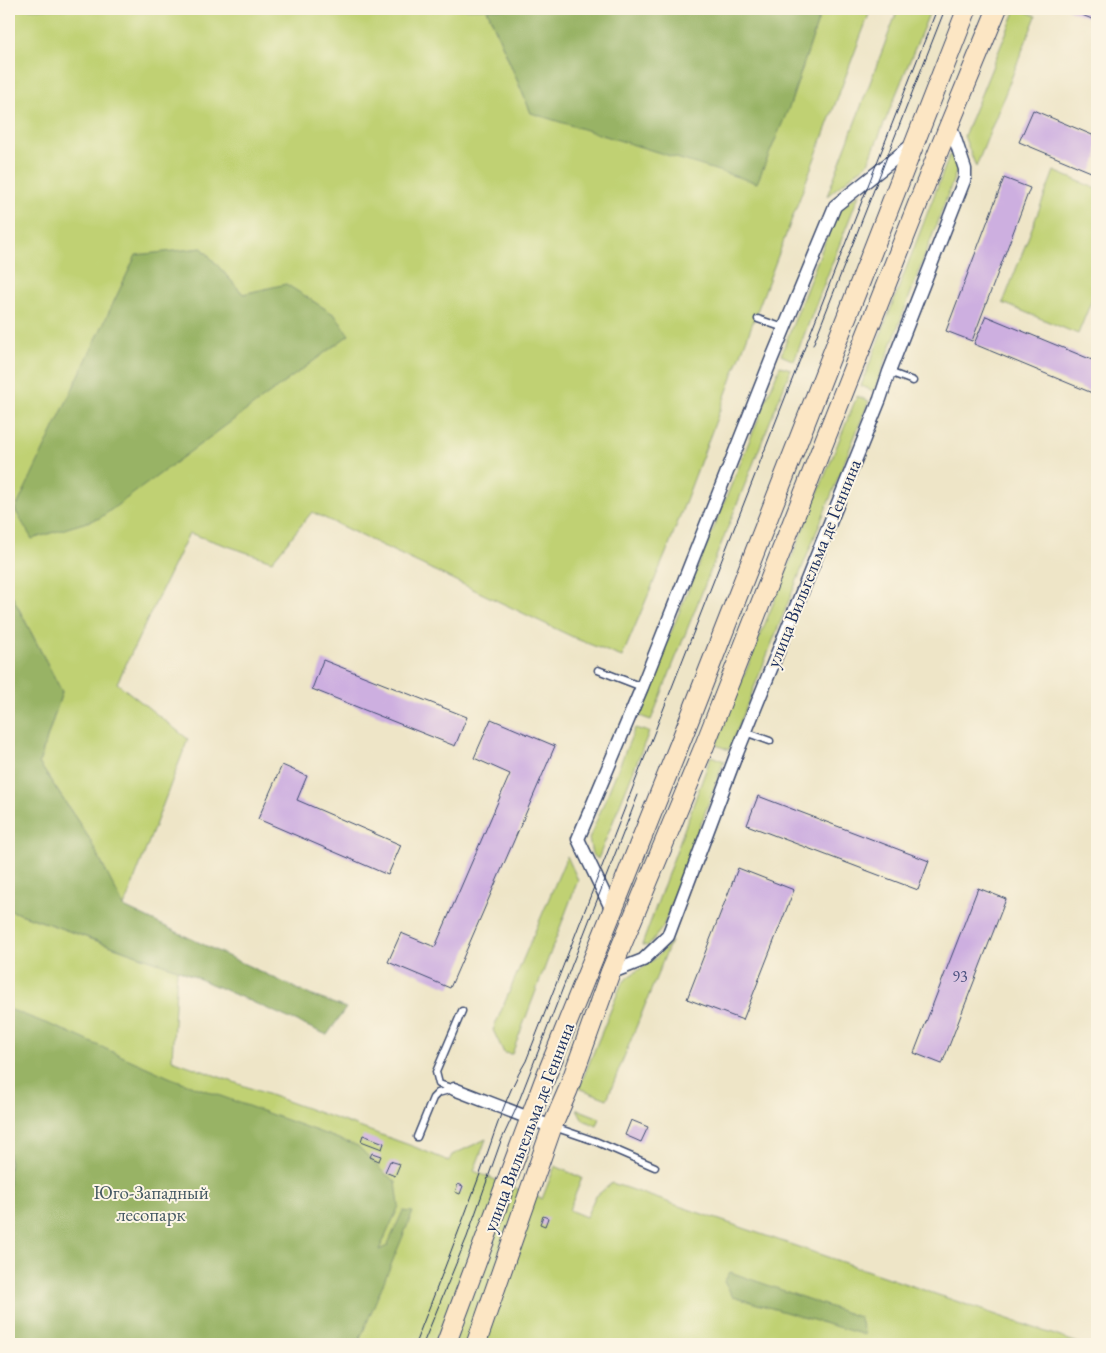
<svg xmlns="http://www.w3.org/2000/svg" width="1106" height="1353" viewBox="0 0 1106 1353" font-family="'EB Garamond',serif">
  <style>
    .green { fill: #c0d173; stroke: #6e8068; fill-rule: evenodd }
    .forest { fill: #98b365; stroke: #5a7162 }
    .building { fill: #cdafe0 }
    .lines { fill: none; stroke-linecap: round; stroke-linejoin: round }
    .lane-casing { stroke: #3b4a6e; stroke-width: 9 }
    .street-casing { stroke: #3b4a6e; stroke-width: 15 }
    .secondary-casing { stroke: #3b4a6e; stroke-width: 21 }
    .lane { stroke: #fff; stroke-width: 6 }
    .street { stroke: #fff; stroke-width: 12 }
    .secondary { stroke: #fce6c4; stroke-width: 19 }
    .tram { stroke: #1b2f5e; stroke-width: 1 }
    .labels { text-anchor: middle; stroke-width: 4; stroke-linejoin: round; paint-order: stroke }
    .number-label { font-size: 16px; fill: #484f7e }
    .street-label { font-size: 19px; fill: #1b2f5e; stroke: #fcf5e5 }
    .park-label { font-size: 19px; fill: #445863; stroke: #fcf5e5 }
  </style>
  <rect width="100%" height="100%" fill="#fcf5e5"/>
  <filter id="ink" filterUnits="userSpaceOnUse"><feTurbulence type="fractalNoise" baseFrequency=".02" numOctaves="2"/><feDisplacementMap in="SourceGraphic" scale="10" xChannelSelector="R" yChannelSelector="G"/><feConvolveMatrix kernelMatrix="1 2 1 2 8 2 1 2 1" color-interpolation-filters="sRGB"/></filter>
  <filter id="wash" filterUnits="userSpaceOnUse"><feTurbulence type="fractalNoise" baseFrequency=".0096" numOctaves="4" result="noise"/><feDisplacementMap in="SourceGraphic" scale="20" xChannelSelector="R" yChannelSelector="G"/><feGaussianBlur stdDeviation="1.12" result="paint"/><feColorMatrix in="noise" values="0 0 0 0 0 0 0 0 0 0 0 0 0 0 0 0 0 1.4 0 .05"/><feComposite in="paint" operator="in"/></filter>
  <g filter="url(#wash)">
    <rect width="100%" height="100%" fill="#eee5c7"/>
    <g class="green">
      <path d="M9 9H487L531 113 790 105 822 9H871L666 553 622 657 579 640 312 512 272 561 189 533 117 683 188 739 124 907 9 867 100 861 89 838 39 763 62 692 9 590V239L10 238 9 237ZM202 248 243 294 286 285 32 538Z"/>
      <path d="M898 9H931L868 163 827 196Z"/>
      <path d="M1016 9H1020L1036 16 976 167 964 136Z"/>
      <path d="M950 154 954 156 957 170 874 391 861 386Z"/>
      <path d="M1054 171 1097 189V287L1078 334 1003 303Z"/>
      <path d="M860 192 794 361 781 355 836 213Z"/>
      <path d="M780 366 791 369 651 720 637 715Z"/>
      <path d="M857 396 869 401 729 750 716 745Z"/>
      <path d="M635 728 649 732 598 859 592 854 589 839Z"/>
      <path d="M711 756 724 761 663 927 648 946 642 945Z"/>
      <path d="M567 856 578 880 512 1054 504 1053 493 1030Z"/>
      <path d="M9 910 177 969 172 1060 412 1146 449 1161 452 1155 486 1139 474 1171 542 1199 555 1166 582 1178 569 1210 586 1217 595 1197 612 1183 1081 1344H9Z"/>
      <path d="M671 941 607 1099 579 1088 621 985 628 977 656 958Z"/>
      <path d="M577 1109 600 1118 597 1126 583 1120Z"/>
    </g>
    <g class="forest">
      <path d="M487 9H822L790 105 757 183 531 113Z"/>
      <path d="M202 248 243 294 286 284 335 315 349 335 100 518 32 539 15 510 136 255Z"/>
      <path d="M9 590 62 692 39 763 89 838 124 907 310 995 346 1008 327 1035 177 969 9 910Z"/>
      <path d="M9 1009 66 1031 171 1078 358 1146 383 1172 396 1182 399 1206 379 1250 387 1246 403 1211 413 1212 358 1344H9Z"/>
      <path d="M730 1272 859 1317 865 1335 733 1297 724 1282Z"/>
    </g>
    <g id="blocks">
      <g class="building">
        <path d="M1067 9H1089L1097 12V21Z"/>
        <path d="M1033 110 1097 137V157L1091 172 1019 142Z"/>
        <path d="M1004 178 1030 188 972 341 946 331Z"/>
        <path d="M986 316 1097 362V395L974 344Z"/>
        <path d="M323 660 467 717 455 746 312 689Z"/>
        <path d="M491 719 555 746 450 988 388 962 401 933 435 947 510 774 474 758Z"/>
        <path d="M282 765 307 776 297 800 401 845 388 875 258 819Z"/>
        <path d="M758 796 929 861 918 890 747 825Z"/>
        <path d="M738 868 794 890 743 1020 687 999Z"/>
        <path d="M978 888 1006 899 942 1064 914 1053Z"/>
        <path d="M631 1120 648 1127 641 1142 625 1135Z"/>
        <path d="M363 1135 384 1143 382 1149 361 1141Z"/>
        <path d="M372 1153 381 1156 379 1161 370 1157Z"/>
        <path d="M390 1161 400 1164 395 1176 385 1172Z"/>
        <path d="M458 1184 463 1186 460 1194 455 1192Z"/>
        <path d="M543 1216 548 1218 545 1226 540 1224Z"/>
      </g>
    </g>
  </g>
  <g filter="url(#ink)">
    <use href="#blocks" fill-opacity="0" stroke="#3b4a6e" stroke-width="1"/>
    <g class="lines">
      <defs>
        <g id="lane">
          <path d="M758 319 784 328"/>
          <path d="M889 372 913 381"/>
          <path d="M598 670 642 687"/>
          <path d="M745 732 770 741"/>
          <path d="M454 1089 439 1084 436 1072 462 1011"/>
          <path d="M554 1127 595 1141 655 1167"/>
          <path d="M417 1137 433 1098 438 1093 453 1089"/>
        </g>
        <g id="street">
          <path d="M612 910 578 839 642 687 772 358 835 206 913 144"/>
          <path d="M610 973 643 960 668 936 735 758 880 399 889 372 965 178V169L950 124"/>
          <path d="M454 1089 552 1127"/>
        </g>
        <g id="secondary">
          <path d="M446 1344 544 1081 682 738 967 9"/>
          <path d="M476 1344 552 1127 568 1090 610 973 704 747 939 150 997 9"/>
        </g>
      </defs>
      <use href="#lane" class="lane-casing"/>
      <use href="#street" class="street-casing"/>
      <use href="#secondary" class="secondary-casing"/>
      <use href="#lane" class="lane"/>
      <use href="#street" class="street"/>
      <use href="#secondary" class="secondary"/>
      <g class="tram">
        <path d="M813 345 945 9"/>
        <path d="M415 1344C437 1288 459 1231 480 1174 494 1136 505 1095 526 1061L937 9"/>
        <path d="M423 1344 467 1237 501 1141 515 1111 638 795"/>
      </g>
    </g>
  </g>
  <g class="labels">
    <g class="number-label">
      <text x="960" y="982">93</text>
    </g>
    <g class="street-label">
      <text transform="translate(813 563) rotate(-68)" y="7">улица Вильгельма де Геннина</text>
      <text transform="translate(528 1127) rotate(-69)" y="7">улица Вильгельма де Геннина</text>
    </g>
    <g class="park-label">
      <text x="151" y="1199">Юго-Западный<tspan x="151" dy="22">лесопарк</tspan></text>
    </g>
  </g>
  <rect width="1106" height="1353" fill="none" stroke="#fcf5e5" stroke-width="30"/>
</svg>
